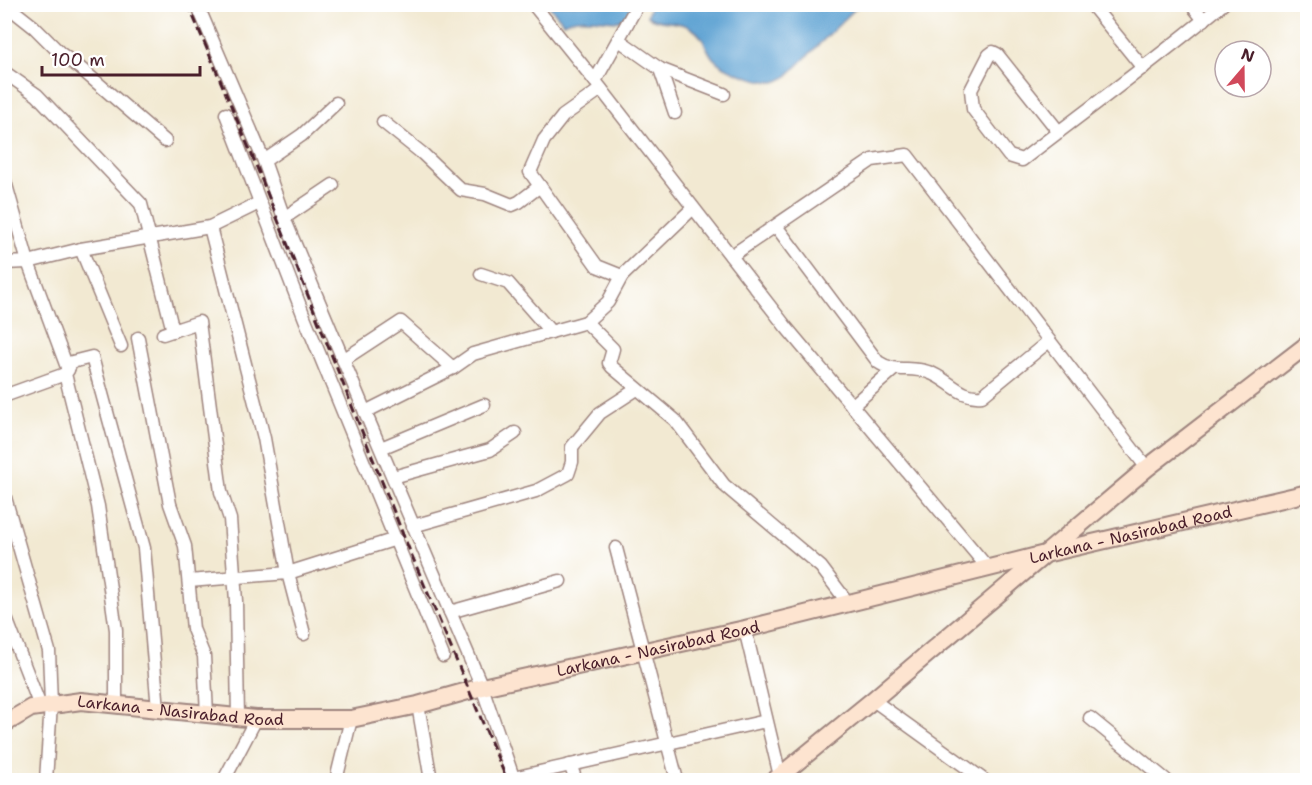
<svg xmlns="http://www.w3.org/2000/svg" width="1312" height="785" viewBox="0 0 1312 785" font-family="'Shantell Sans',sans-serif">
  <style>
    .water { fill: #5ea3d3; stroke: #54617f; stroke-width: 1.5 }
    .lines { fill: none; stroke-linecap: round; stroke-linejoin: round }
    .street-casing { stroke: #9e847e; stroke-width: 15 }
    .secondary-casing { stroke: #9e847e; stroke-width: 20 }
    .street { stroke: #fff; stroke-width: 12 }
    .secondary { stroke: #fde4d0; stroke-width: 16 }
    .rail { stroke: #4a1f2b; stroke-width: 3; stroke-dasharray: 9 4.5; stroke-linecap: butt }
    .labels { text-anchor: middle; stroke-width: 4.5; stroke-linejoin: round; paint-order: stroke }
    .street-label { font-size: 16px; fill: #4a1f2b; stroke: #fff }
  </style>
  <rect width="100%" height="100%" fill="#fff"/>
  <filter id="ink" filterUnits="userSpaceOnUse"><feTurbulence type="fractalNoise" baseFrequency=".0167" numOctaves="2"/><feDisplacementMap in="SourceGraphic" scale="12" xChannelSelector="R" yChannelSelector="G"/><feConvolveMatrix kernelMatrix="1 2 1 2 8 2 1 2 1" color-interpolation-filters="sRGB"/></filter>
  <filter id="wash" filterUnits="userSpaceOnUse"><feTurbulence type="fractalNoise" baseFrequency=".008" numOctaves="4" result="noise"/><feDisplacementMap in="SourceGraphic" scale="24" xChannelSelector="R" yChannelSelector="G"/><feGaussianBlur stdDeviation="1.35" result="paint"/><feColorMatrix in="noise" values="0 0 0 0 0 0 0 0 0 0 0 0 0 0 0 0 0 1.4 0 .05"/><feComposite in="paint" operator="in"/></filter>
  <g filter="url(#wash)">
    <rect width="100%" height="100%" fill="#f2e9d2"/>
    <g class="water">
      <path d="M548 5H634L630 13 619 21C604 21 576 15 564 23Z"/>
      <path d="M651 5V4L859 5 786 77C782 79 778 82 773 82 757 81 723 70 713 58 705 48 704 35 691 28 677 19 661 25 647 16Z"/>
    </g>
  </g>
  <g filter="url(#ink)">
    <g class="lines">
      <defs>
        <g id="street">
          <path d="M5 4 34 27 60 53 80 68 165 141"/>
          <path d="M197 4 264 161 284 218 365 412 482 687 514 780"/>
          <path d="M533 4 595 81 786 327 988 568"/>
          <path d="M1091 4 1143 68"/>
          <path d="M1191 4 1204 20"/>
          <path d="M619 40 660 69 724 94"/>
          <path d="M660 69 675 113"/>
          <path d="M4 72 37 95 141 204 173 331"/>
          <path d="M595 81 638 4"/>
          <path d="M601 89 563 116 544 140 530 172 597 266 622 276"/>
          <path d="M226 114 305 319 443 656"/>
          <path d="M383 122 423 154 461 190 485 194 512 205 519 202 540 186"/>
          <path d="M1059 132 997 54 993 52 989 55 971 90 973 109 1009 156 1022 160C1089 108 1158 58 1223 4"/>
          <path d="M264 161 302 135 336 103"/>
          <path d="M4 178 28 262 4 263"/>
          <path d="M284 218 333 185"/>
          <path d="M776 226 878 362C894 373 910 366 928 372 948 378 960 399 982 396L1049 341"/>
          <path d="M210 227 264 438 288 573 304 634"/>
          <path d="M81 249 121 346"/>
          <path d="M731 256 872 160 907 155 1147 468"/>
          <path d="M481 274 508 283 551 332"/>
          <path d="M586 322 613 349 609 363 612 367 675 420 724 485 821 567 848 603"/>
          <path d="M163 334 199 322 221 492 230 519 236 601 238 718"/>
          <path d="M138 338 170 504 185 546 193 629 204 656 207 714"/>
          <path d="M343 360 401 322 453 368"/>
          <path d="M68 370 28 262 81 249 210 227 259 203"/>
          <path d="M65 374 72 362 92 357 144 548 158 709"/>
          <path d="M4 396 65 374 98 506 116 630V705"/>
          <path d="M852 406 893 370"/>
          <path d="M365 412 453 368 473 354 586 322 608 302 622 276 693 208"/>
          <path d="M381 448 484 405"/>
          <path d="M393 477 490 450 515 433"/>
          <path d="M4 494 49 651 51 704 46 780"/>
          <path d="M413 526 536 491 568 474 572 462V447L600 413 637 389"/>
          <path d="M616 548 677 780"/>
          <path d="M189 581 288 573 396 539"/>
          <path d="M450 612 560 581"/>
          <path d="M4 613 40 706"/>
          <path d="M745 629 780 776"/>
          <path d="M873 700 984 780"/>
          <path d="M418 705 431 780"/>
          <path d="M1090 718 1166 780"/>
          <path d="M570 765 576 780"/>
          <path d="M513 778 766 721"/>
          <path d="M224 780 256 719"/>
          <path d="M336 780 351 719"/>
        </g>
        <g id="secondary">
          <path id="s1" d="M4 724 31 708 81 701 256 719H351L418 705 482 687 745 629 1045 554 1308 493"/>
          <path d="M775 780 873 700 1147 468 1308 344"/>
        </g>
      </defs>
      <use href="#street" class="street-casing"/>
      <use href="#secondary" class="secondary-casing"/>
      <use href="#street" class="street"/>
      <use href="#secondary" class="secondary"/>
      <path class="rail" d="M188 4 254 160 404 537 507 780"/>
    </g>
  </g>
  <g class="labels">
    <g class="street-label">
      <text dy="6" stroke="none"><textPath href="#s1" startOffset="1154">Larkana - Nasirabad Road</textPath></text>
      <text dy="6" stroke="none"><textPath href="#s1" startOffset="668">Larkana - Nasirabad Road</textPath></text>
      <text dy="6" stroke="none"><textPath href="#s1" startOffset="182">Larkana - Nasirabad Road</textPath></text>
    </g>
  </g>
  <rect width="1312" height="785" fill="none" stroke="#fff" stroke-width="24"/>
  <g transform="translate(1243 69) rotate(20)"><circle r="28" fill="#ffffff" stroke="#b7a5aa" stroke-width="1.5"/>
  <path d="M0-4.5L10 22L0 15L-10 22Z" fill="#d1495b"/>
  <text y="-9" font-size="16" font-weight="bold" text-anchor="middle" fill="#4a1f2b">N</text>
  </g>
  <path d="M42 66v9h158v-9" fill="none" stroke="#4a1f2b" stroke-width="3"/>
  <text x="51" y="66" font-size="18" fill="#4a1f2b" stroke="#ffffff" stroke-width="4.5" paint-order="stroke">100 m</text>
</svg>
